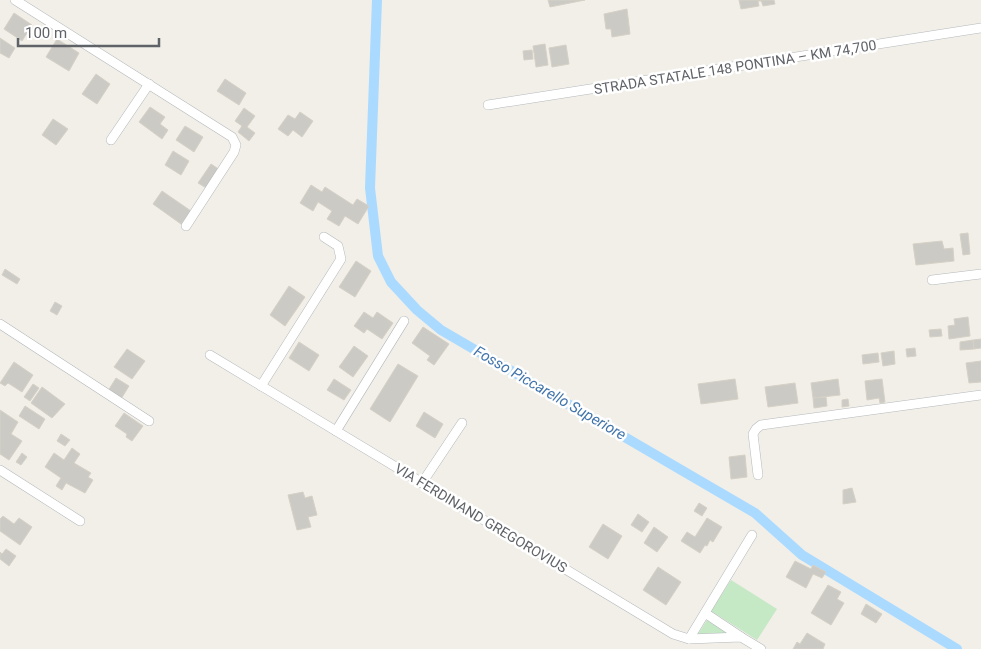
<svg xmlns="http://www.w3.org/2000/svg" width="981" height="649" viewBox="0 0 981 649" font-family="Roboto,sans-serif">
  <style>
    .green { fill: #c5e8c5 }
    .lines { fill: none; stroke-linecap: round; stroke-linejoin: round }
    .canal { stroke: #aadaff; stroke-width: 10 }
    .building { fill: #cccac5; stroke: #d6d1c6 }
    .street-casing { stroke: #b5b8bc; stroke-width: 10 }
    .street { stroke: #fff; stroke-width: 9 }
    .labels { text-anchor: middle; stroke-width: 5; stroke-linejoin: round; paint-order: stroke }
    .street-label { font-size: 14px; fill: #5f6368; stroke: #fff }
    .water-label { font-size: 15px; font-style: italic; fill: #4174aa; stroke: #fff }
  </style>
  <rect width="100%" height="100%" fill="#f1efe8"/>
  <g class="green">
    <path d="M731 580 777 609 757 640 711 611Z"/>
    <path d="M707 620 727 633 698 634Z"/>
  </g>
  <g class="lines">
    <path class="canal" d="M377 0 370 188 378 256 391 282 417 310 441 330 755 513 802 555 957 649"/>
  </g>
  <g class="building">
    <path d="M548 0H585L550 7Z"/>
    <path d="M739 0H761V1H758L759 6 741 9Z"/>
    <path d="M761 0H774L775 4 763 6Z"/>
    <path d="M627 9 630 34 612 37 611 29H606L604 14Z"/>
    <path d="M14 13 32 25 22 41 4 29Z"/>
    <path d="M0 38 15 48 9 58 0 53Z"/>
    <path d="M57 39 79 53 69 71 46 57Z"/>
    <path d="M545 44 548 65 536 67 533 46Z"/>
    <path d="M566 45 569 64 552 67 549 48Z"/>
    <path d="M532 50 533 59 524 60 523 51Z"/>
    <path d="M96 74 110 84 97 104 82 94Z"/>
    <path d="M225 79 246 93 239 105 217 91Z"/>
    <path d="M150 107 165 117 160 124 168 130 162 139 139 122Z"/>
    <path d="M244 108 255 116 247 127 255 133 249 141 238 132 242 126 235 121Z"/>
    <path d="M300 112 313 121 302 137 293 130 288 136 278 129 288 115 295 119Z"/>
    <path d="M53 119 68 129 56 145 42 135Z"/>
    <path d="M185 126 203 137 194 152 176 140Z"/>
    <path d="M173 151 189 161 181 175 165 165Z"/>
    <path d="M211 164 220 170 208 189 198 183Z"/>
    <path d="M311 185 322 192 325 187 353 205 357 199 369 206 358 224 345 216 339 226 327 219 332 211 318 202 313 211 300 203Z"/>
    <path d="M162 191 191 211 181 224 153 204Z"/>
    <path d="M968 233 970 254 963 255 960 234Z"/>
    <path d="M942 241 944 249 953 248 954 261 916 265 913 244Z"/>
    <path d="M356 261 371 271 355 297 339 287Z"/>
    <path d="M5 269 20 279 17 284 2 275Z"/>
    <path d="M289 286 305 297 285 326 270 315Z"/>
    <path d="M55 302 62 306 57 315 50 311Z"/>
    <path d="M364 312 373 318 377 312 393 323 382 339 367 329 364 333 354 326Z"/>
    <path d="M968 317 970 336 949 339 948 326 955 325 954 319Z"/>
    <path d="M423 327 449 344 434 365 427 360 430 356 412 343Z"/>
    <path d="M941 329 942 336 930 337 929 330Z"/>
    <path d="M981 339V348L974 349 973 340Z"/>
    <path d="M973 340 974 349 960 350V342Z"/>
    <path d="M299 342 319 355 309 371 289 358Z"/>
    <path d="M354 346 368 356 353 377 339 367Z"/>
    <path d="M915 348 916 356 907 357 906 349Z"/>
    <path d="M127 349 145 361 132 379 114 367Z"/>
    <path d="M894 351 895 364 883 366 881 353Z"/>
    <path d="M878 353 879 362 863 364 862 355Z"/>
    <path d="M981 361V382L969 383 966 363Z"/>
    <path d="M14 362 33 375 22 392 8 383 5 386 0 383Z"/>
    <path d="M398 364 418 376 390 422 370 409Z"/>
    <path d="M116 378 129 386 121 399 108 391Z"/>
    <path d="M334 379 351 390 344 400 327 390Z"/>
    <path d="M735 379 738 399 701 404 698 384Z"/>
    <path d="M838 379 840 395 813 398 811 383Z"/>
    <path d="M882 379 885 402 880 403 879 398 867 400 865 381Z"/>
    <path d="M795 383 798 403 768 407 765 387Z"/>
    <path d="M33 384 39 388 30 401 24 397Z"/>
    <path d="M42 387 65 404 52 418 31 403Z"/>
    <path d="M826 397 827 406 814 408 813 398Z"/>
    <path d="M848 399 849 406 842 407V400Z"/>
    <path d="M25 406 45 419 39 429 19 416Z"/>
    <path d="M0 410 18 422 11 434 22 441 9 460 0 454Z"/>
    <path d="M424 412 443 424 435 438 416 426Z"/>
    <path d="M124 413 143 426 132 441 126 437 127 434 115 426Z"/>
    <path d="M61 434 70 440 65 446 57 441Z"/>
    <path d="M72 448 80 454 74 463 91 473 88 477 93 480 85 493 66 483 62 490 56 486 61 478 45 467 54 453 64 460Z"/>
    <path d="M22 453 27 457 21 465 16 462Z"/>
    <path d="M745 455 747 477 731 479 729 457Z"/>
    <path d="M852 488 856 502 843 504V490Z"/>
    <path d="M303 492 305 498 312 496 317 515 308 517 311 527 297 530 288 495Z"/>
    <path d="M699 503 707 508 702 516 694 511Z"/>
    <path d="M638 514 649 522 642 532 631 525Z"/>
    <path d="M3 516 14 524 19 518 32 527 20 545 0 531V519Z"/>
    <path d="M707 518 722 527 713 542 710 540 707 546 705 545 700 553 681 541 687 532 695 537Z"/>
    <path d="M603 524 622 536 608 559 589 547Z"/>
    <path d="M654 527 668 537 657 552 644 543Z"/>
    <path d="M6 549 16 556 9 566 0 559V552L2 554Z"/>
    <path d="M795 561 811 569 813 565 826 572 822 578 813 574 806 588 786 577Z"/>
    <path d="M658 567 681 582 666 605 643 590Z"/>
    <path d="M828 585 841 592 837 599 844 603 831 625 811 613Z"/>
    <path d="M866 604 882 614 876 623 861 614Z"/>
    <path d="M807 633 825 644 823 649H793L797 642 800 644Z"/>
  </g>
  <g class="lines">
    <defs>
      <g id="street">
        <path d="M15 0 232 137 236 145 234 152 186 226"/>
        <path d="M488 105 981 28"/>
        <path d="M111 140 149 84"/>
        <path d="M932 280 981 274"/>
        <path d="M0 324 149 421"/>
        <path d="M210 355 673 634 689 639 741 637 761 649"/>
        <path d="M261 386 341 259 338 246 324 237"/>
        <path d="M336 431 404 321"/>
        <path d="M0 470 80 521"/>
        <path d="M758 475 753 434 756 429 761 425 981 395"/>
        <path d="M422 483 462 423"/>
        <path d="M705 613 741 637"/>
        <path d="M689 639 752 535"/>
      </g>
    </defs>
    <use href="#street" class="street-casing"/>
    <use href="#street" class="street"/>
  </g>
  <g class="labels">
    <g class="street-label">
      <text transform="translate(735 67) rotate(-9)" y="5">STRADA STATALE 148 PONTINA – KM 74,700</text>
      <text transform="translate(481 518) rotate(31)" y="5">VIA FERDINAND GREGOROVIUS</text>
    </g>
    <g class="water-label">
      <text transform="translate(550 393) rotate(30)" y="5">Fosso Piccarello Superiore</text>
    </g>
  </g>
  <path d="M18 38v8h141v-8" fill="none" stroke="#5f6368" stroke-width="2.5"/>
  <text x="25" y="38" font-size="15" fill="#5f6368" stroke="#ffffff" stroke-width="4" paint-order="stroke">100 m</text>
</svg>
